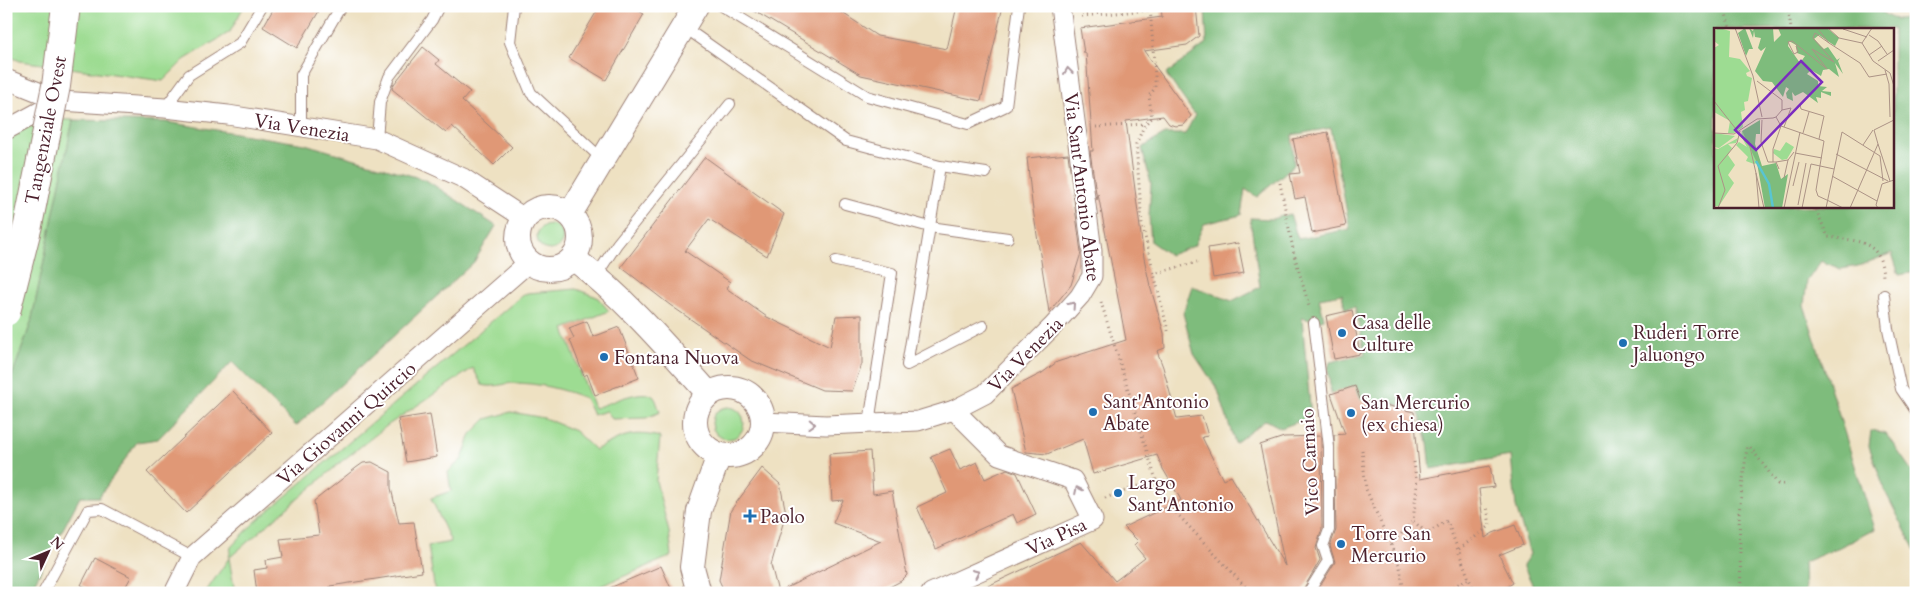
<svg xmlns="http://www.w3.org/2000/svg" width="1922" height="599" viewBox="0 0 1922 599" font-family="Cardo,serif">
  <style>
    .green { fill: #9ddc92; stroke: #747e5e }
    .forest { fill: #7ebc7c; stroke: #646e54; fill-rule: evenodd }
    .building { fill: #e09876 }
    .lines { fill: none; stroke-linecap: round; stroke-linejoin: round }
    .service-casing { stroke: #9c8076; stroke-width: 12 }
    .minor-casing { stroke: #9c8076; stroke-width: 21 }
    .tertiary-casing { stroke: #9c8076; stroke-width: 26 }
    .path { stroke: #9c8076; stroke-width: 3; stroke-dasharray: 1 4; stroke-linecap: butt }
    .service { stroke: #fff; stroke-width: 10 }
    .minor { stroke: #fff; stroke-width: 19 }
    .tertiary { stroke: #fff; stroke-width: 24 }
    .primary-bridge-casing { stroke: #9c8076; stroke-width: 30; stroke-linecap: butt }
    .primary-bridge { stroke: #fff; stroke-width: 28 }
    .oneway { stroke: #ae9aa0 }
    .poi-dot { fill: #1f6fb2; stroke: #fff; stroke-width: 2 }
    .labels { text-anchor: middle; stroke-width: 4; stroke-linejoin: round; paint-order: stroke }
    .street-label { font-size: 19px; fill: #4a1f2b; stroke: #fff }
    .poi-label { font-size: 19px; fill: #4a1f2b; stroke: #fff; text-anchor: start }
    .inset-river { fill: none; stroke: #59c5d1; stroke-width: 2.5 }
    .inset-road { fill: none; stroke: #ac9386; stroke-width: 1 }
    .view { fill: #7b2cbf; fill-opacity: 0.15; stroke: #7b2cbf; stroke-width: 2.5 }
    .inset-edge { fill: none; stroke: #4a1f2b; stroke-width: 2.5 }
  </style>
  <rect width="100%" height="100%" fill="#fff"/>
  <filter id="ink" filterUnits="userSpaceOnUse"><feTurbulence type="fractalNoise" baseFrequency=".02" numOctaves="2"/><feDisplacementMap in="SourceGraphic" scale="10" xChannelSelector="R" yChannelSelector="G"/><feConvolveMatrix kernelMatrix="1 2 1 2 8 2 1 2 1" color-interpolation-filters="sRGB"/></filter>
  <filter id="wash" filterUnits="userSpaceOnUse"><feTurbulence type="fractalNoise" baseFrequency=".0096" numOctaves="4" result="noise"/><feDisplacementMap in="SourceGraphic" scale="20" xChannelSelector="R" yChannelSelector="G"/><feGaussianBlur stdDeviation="1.12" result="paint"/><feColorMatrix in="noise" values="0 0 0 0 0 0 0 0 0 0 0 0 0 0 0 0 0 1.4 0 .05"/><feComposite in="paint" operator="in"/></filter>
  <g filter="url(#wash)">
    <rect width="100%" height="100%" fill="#eee1c2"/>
    <g class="green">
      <path d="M6 6H244L230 32 184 60 163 81 20 61 6 55Z"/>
      <path d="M40 119 73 120 31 323 6 393V137Z"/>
      <circle cx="550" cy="237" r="13"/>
      <path d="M576 289 597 297 609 311 564 329 594 408C607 405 643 386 654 397 657 401 658 408 660 412L646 418 612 419 607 411 593 415 585 398C562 389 538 383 513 383 502 384 493 388 482 385L473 368 388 425 342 461 229 558 235 593H205L229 558 231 547 254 523 519 298 527 293Z"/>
      <circle cx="728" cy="423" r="16"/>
      <path d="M511 412 544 418 575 431 595 450C621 437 630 430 660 437L656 481 669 532 672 556 584 593H425L435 591 428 546 451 542 431 498 451 491 448 472 462 459 471 434 486 419Z"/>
    </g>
    <g class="forest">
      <path d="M1212 6H1878C1886 21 1904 23 1916 12V272L1899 275 1892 253 1858 266 1841 269 1821 261 1807 281 1804 305 1875 529 1840 547 1804 562 1805 593H1532L1534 588 1523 565 1530 554 1516 507 1511 456 1431 469 1428 442 1418 410 1391 403V426L1372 432 1356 386 1331 394 1328 369 1330 362 1365 354 1355 307 1345 309 1342 294 1319 298 1324 319 1317 321 1302 318 1311 417 1281 428 1266 420 1235 443 1218 390 1194 354 1183 313 1192 286 1232 301 1260 287 1250 218 1272 219 1290 214 1298 239 1350 229 1331 128 1292 135 1294 165 1257 197 1245 189 1241 215 1204 224 1194 246 1170 255 1151 242 1149 216 1151 184 1142 148 1165 134H1185L1195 115 1166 74 1207 43 1205 10ZM1716 29H1893V206H1716Z"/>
      <path d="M73 120 166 122 305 144 426 180 496 226 474 262 296 426 232 362 158 439 137 442 99 497H80L29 593H6V393L31 323Z"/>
      <path d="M1916 346V389L1912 384 1909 347Z"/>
      <path d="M1871 431 1886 434 1916 477V552L1885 491 1869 446Z"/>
    </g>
    <g id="blocks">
      <g class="building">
        <path d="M275 6H322L297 48 263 27Z"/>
        <path d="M600 6H630L644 14 606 80 569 58Z"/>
        <path d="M746 6H832L877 36 947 49 957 6H1003L981 101 861 75Z"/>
        <path d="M1161 6H1196L1199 36 1187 45 1144 51 1191 116 1184 125 1175 126 1169 124 1163 116 1126 121 1144 258 1150 286 1164 333 1165 348 1157 351 1163 367 1177 419 1202 416 1208 436 1202 437 1223 480 1231 476 1285 566 1260 445 1284 437 1321 436 1322 529 1316 548 1320 560 1301 593H973L1081 542 1115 581 1145 558 1134 545 1138 541 1124 527 1181 500 1163 469 1157 455 1093 474 1083 439 1047 454 1026 452 1011 389 1042 373 1057 362 1126 340 1098 194 1097 200 1090 151H1093L1086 53H1084L1080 28 1162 17Z"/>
        <path d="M423 47 439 60 436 64 470 92 462 101 512 147 494 165 452 126 446 133 392 89 394 84Z"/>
        <path d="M1328 132 1346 226 1312 233 1305 197 1295 199 1290 174 1300 173 1293 139Z"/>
        <path d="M1068 154 1081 253 1071 285 1049 312 1032 203 1027 158Z"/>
        <path d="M705 157 784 214 767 256 709 219 685 251 730 282 726 288 767 317 830 347 836 316 862 315V364L852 391 822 390 750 360 670 305 621 267Z"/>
        <path d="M1238 243 1244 273 1213 278 1208 248Z"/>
        <path d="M1352 310 1360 354 1334 359 1326 316Z"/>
        <path d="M587 321 593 337 619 327 639 378 595 395 587 374 584 376 570 340 574 338 569 328Z"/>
        <path d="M1355 386 1360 399 1414 412 1420 479 1490 466 1494 487 1479 489 1485 538 1493 533 1515 525 1523 545 1499 555 1513 583 1498 593H1316L1335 562 1330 546 1336 530 1334 435 1345 434 1331 394Z"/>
        <path d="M233 391 272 433 186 513 147 472Z"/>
        <path d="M430 414 437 457 406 462 398 419Z"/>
        <path d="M950 449 960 470 977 462 985 479 1007 469 1017 473 1036 514 1017 523 1013 514 936 549 917 507 947 493 931 457Z"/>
        <path d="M870 451 873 494 892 491 907 575 901 581 878 593H725L719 580 731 510 762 468 780 484 786 513 771 565 778 592 881 541 833 523 843 500 832 501 829 454Z"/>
        <path d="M372 462 391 472V488L399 523 414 522 422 572 330 586 331 593H257L254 570 267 568 266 560 283 557 280 539 319 535 314 501 356 468 363 463Z"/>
        <path d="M95 558 131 577 122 593H84L86 587 81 585Z"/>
        <path d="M661 566 673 593H598Z"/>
      </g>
    </g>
  </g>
  <g filter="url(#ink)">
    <use href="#blocks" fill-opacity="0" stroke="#9c8076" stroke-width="1"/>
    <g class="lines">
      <defs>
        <g id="service">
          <path d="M514 6 510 42 531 93 603 160"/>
          <path d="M721 6 867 96 968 124 1006 106 1019 6"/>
          <path d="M684 27 846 141 940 166 907 365 983 326"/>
          <path d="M165 108 189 75 240 43 262 6"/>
          <path d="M301 127V75L341 6"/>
          <path d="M377 139 380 102 389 77 432 20 439 6"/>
          <path d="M940 166 986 173"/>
          <path d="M845 204 930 227 1008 238"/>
          <path d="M836 261 892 273 869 423"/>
          <path d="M596 276 617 244 730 104"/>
          <path d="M1884 295 1888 329 1901 389 1916 411"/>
          <path d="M43 593 88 510 102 509 192 557"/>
          <path d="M1308 593 1328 561 1323 546 1329 530V447L1314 323"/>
        </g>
        <g id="minor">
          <path d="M6 79 61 101 165 108 228 115 377 139 463 178 524 218"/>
          <path d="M6 130 59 101"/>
          <path d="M764 422 826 425 918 421 954 410 985 394 1052 327 1080 296 1092 276V251L1060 6"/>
          <path d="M174 593 192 557 529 262"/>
          <path d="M931 593 1093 520 1073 480 999 455 954 410"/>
        </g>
        <g id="tertiary">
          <circle cx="549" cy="238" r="31"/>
          <path d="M570 214 696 6"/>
          <path d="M573 258C624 297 666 346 709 394"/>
          <circle cx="729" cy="422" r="34"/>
          <path d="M699 593 692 567 699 511 719 455"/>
        </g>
      </defs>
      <use href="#service" class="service-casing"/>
      <use href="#minor" class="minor-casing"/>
      <use href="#tertiary" class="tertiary-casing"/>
      <g class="path">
        <path d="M1150 6 1155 75V88L1149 96 1152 118 1145 124 1136 144 1142 224 1168 331"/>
        <path d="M1724 6 1730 29"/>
        <path d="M1788 6 1791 29"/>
        <path d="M1082 16 1150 10"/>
        <path d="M1096 127 1145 124"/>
        <path d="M1280 183 1294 254 1309 306"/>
        <path d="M1798 206 1816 210V206"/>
        <path d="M1816 210 1828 237C1859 241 1882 240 1883 278"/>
        <path d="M1153 274 1197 262"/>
        <path d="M1101 302 1156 480 1169 505 1251 593"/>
        <path d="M1362 450 1366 489 1400 567 1404 593"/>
        <path d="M1414 462 1417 486 1413 521 1427 533 1447 521 1469 579 1476 593"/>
        <path d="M1105 498 1156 480"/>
        <path d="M1391 545 1413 521"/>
        <path d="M1459 549 1490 526 1487 506"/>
        <path d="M1447 593 1448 589 1469 579"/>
        <path d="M1741 593 1739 513 1747 447H1750L1778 484H1787"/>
      </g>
      <use href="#service" class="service"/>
      <use href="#minor" class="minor"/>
      <use href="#tertiary" class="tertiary"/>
      <defs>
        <path id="primary-bridge" d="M6 312 28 225 56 86 66 6"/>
      </defs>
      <use href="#primary-bridge" class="primary-bridge-casing"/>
      <use href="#primary-bridge" class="primary-bridge"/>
    </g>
    <defs><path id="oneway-chevron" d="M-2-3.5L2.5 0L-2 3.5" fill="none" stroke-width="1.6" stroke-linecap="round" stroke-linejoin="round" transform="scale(1.25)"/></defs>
    <g class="oneway">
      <use href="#oneway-chevron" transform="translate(1068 71) rotate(-97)"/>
      <use href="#oneway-chevron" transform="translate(1072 305) rotate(-48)"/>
      <use href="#oneway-chevron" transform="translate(812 424) rotate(2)"/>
      <use href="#oneway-chevron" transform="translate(1078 490) rotate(-116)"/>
      <use href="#oneway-chevron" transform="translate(976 573) rotate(-24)"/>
    </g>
  </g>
  <g class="poi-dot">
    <circle cx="1342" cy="333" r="5"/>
    <circle cx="1623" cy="343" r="5"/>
    <circle cx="604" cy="357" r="5"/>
    <circle cx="1093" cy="412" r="5"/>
    <circle cx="1351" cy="413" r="5"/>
    <circle cx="1118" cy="493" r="5"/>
    <path d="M747.5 508.5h5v5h5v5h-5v5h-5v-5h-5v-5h5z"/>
    <circle cx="1341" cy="544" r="5"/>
  </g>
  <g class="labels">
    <g class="street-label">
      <text transform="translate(302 127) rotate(9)" y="7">Via Venezia</text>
      <text transform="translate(45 130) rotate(-79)" y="7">Tangenziale Ovest</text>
      <text transform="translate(1083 187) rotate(83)" y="7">Via Sant'Antonio Abate</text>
      <text transform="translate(1025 354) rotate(-45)" y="7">Via Venezia</text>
      <text transform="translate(346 423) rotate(-41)" y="7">Via Giovanni Quircio</text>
      <text transform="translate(1309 462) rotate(-93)" y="7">Vico Carnaio</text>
      <text transform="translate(1056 536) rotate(-25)" y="7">Via Pisa</text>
    </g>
    <g class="poi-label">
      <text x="1352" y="329">Casa delle<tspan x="1352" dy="22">Culture</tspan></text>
      <text x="1633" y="339">Ruderi Torre<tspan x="1633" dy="22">Jaluongo</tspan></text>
      <text x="614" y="364">Fontana Nuova</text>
      <text x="1103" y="408">Sant'Antonio<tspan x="1103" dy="22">Abate</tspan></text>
      <text x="1361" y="409">San Mercurio<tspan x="1361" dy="22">(ex chiesa)</tspan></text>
      <text x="1128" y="489">Largo<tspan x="1128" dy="22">Sant'Antonio</tspan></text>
      <text x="760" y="523">Paolo</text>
      <text x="1351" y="540">Torre San<tspan x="1351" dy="22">Mercurio</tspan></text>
    </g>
  </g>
  <g transform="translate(1714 28)">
    <rect width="180" height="180" fill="#eee1c2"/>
    <path d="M5 0 16 3 15 29 26 31 36 43 32 45 33 48 38 50 34 73 30 74 31 82 27 84 29 99 20 105H14L16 93 0 84V20L5 17 0 13V3ZM28 103 40 126 43 135 40 136 32 133 34 129 22 117 25 114 33 119 27 108ZM0 105 21 108 5 120 0 119ZM24 110 22 115 14 116 18 120 14 127 21 137 14 147 20 155 5 178H0V120L4 121ZM72 114 80 119 73 131 68 132 59 125 60 121 66 123Z" fill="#9ddc92"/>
    <path d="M31 0 39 21H35L32 28 24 5ZM35 0 39 3 40 0H59L60 14 67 7 64 0H113L125 10 121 18 105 7 100 11 110 21 114 19 123 32 126 30 124 33 129 46 121 35 125 49 115 41 109 42 107 48 97 42 93 46 104 53V58L113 59 108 63 117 64V68L107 64V70L102 69 104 75 89 64 81 68 78 64 79 73 73 70 72 65 75 61 72 59 69 69 58 54 49 53 41 43 52 19 47 23 44 20 47 10 41 9 40 3 39 10ZM75 13 82 17 83 25 91 28 86 35 74 18ZM46 92V106H42L41 116 48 138 62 135 67 151 74 146 68 180H51L43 135 28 103Z" fill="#7ebc7c" fill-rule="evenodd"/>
    <path class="inset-river" d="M42 133 55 156 59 180"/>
    <path class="inset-road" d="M21 0 39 48 48 89M103 0 115 15 101 5 99 10 120 34 98 21 113 41M114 0 125 10 148 15 159 33 176 45 180 58M129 1 153 9M155 7 164 13 173 26M115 15 146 35 155 49 173 46M148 15 158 0M82 18 84 24 80 26 74 14 78 13 113 41M155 27 168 18M164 33 180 22M171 42 175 56 176 89M43 53 68 72V82L62 89M0 73 36 119 50 180M86 77 87 81 110 88 105 111M68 82 77 80 70 99M59 90 62 89 67 98 110 113M48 92 47 114 54 134H62M0 105 20 106 43 91 59 90M89 105 95 84M164 116 176 153M149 117 159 102M81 125 108 130M122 126 174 153M166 128 169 153M59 134V121L67 98M97 136 120 141M65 141 62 134 74 132 80 124M42 145 45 180M118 148 163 173M70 150 74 132M79 158 85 134M102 162 110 113M102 162 104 168 115 173M115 173 129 180M84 177 92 135M4 180 11 162 4 138 23 115 26 103M70 180 86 104M88 180 97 136M112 180 128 104 166 128M136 180 164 116 160 102 180 92M164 180 162 177 168 156 180 152"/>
    <path class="view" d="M87 33 108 54 42 122 21 102Z"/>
    <rect width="180" height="180" class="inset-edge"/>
  </g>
  <rect width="1922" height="599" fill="none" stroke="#fff" stroke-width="25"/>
  <g transform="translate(48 552) rotate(46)" stroke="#ffffff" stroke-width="4" paint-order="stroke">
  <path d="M0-4L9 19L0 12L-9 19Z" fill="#4a1f2b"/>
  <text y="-8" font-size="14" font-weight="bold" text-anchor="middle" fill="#4a1f2b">N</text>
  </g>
</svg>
